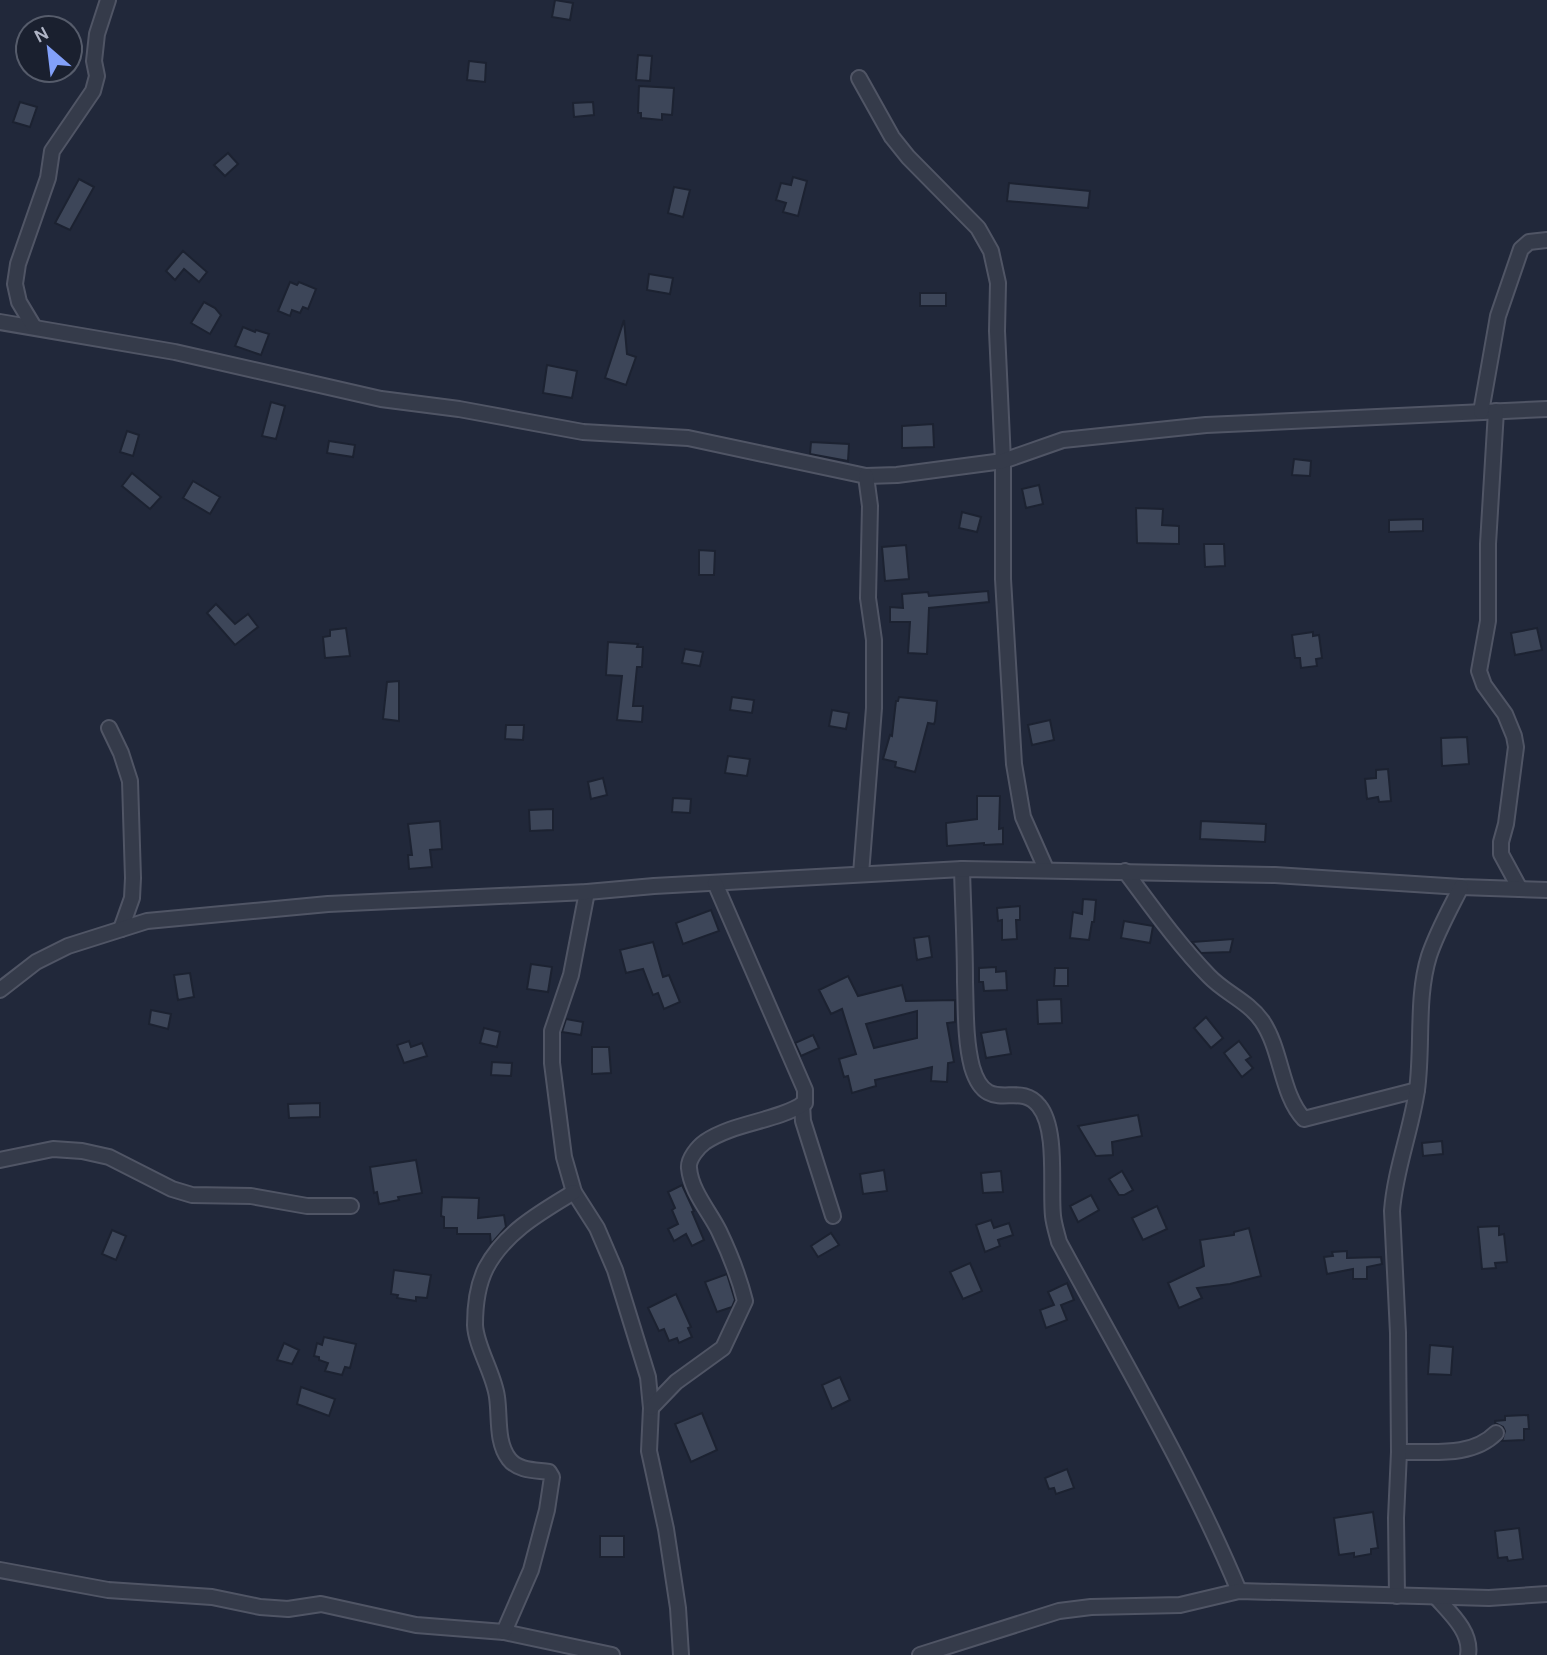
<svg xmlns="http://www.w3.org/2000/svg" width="1547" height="1655" viewBox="0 0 1547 1655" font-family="Karla,sans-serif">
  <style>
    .building { fill: #3d4659; stroke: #1c2231; stroke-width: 2; fill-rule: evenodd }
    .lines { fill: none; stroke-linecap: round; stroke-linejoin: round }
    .minor-casing { stroke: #505565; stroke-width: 18 }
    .minor { stroke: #353b4a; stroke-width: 14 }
  </style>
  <rect width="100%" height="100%" fill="#21283a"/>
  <g class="building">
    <path d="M555 0 573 3 570 20 552 17Z"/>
    <path d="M638 55 652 56 650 81 636 80Z"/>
    <path d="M469 61 486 63 485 82 467 80Z"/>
    <path d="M639 86 674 88 672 115 662 114V120L641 118V113H638Z"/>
    <path d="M20 102 37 107 30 127 13 122Z"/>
    <path d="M593 102 594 115 574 117 573 103Z"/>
    <path d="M228 153 238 164 225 176 214 165Z"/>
    <path d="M793 177 807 181 798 216 783 212 786 203 776 200 781 183 791 185Z"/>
    <path d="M79 179 94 187 70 230 55 223Z"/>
    <path d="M1009 183 1090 191 1088 208 1007 201Z"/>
    <path d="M674 187 690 190 683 217 668 213Z"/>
    <path d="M183 251 207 272 199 282 184 269 175 280 166 271Z"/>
    <path d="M649 274 673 278 670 294 647 290Z"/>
    <path d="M290 282 297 285 299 282 316 289 308 309 303 307 300 313 292 310 290 316 278 311Z"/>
    <rect x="920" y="293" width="26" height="13"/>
    <path d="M204 302 215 308 221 315 210 334 191 323Z"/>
    <path d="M624 320 627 354 636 357 626 385 605 378Z"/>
    <path d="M243 327 255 332 256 330 269 334 261 355 235 346Z"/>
    <path d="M547 365 577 371 572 398 543 393Z"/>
    <path d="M271 402 285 406 276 439 262 436Z"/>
    <path d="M933 424 934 447 902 448V426Z"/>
    <path d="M127 431 139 435 133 456 120 452Z"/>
    <path d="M329 441 355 445 353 457 327 453Z"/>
    <path d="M811 442 849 444 848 461 810 454Z"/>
    <path d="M1294 459 1311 461 1310 476 1292 475Z"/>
    <path d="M132 473 161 497 150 509 122 486Z"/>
    <path d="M193 481 220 497 210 514 183 498Z"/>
    <path d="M1039 485 1043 504 1026 508 1022 489Z"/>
    <path d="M1136 508 1163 509 1162 525 1179 526V544L1137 543Z"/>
    <path d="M962 512 981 517 977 532 959 528Z"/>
    <path d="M1423 519V531L1389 532V520Z"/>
    <path d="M1204 544H1224L1225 566 1205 567Z"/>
    <path d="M906 545 909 579 885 581 882 547Z"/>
    <path d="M699 550 715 551 714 575H699Z"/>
    <path d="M988 591 989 602 929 608 927 654 908 653 910 622H890V607L903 608 902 594 928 592 929 596Z"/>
    <path d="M216 604 235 624 248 614 258 627 235 645 207 613Z"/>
    <path d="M346 628 350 656 325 658 323 637 330 636V630Z"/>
    <path d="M1537 628 1542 650 1515 655 1511 633Z"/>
    <path d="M1313 632V636L1319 635 1322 658 1316 659 1317 666 1301 668 1300 658H1295L1292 635Z"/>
    <path d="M608 642 638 644 637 647H643L642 667H637L633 706H643L642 722 617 720 622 676 606 675Z"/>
    <path d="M685 649 703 652 700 666 682 663Z"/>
    <path d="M399 681V721L383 719 387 682Z"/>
    <path d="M732 697 754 700 752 713 730 710Z"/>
    <path d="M899 697 937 701 935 721 934 724 928 723 915 772 895 767 896 762 883 759 890 735 892 736 896 701H898Z"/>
    <path d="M832 710 849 713 846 729 829 726Z"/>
    <path d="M1050 720 1054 740 1032 745 1028 725Z"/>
    <path d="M506 725H524L523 740 505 739Z"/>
    <path d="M1467 737 1469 764 1442 766 1441 738Z"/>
    <path d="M728 756 750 759 747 776 725 773Z"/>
    <path d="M1388 769 1391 801 1379 802 1378 797 1367 799 1365 779 1376 778V770Z"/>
    <path d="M603 778 607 795 591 799 588 782Z"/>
    <path d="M977 796H1000L999 829 1003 828V844L984 845V843L947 846 946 823 977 819Z"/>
    <path d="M673 798 691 799 690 813 672 812Z"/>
    <path d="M553 809V830L530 831 529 810Z"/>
    <path d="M440 821 442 849 430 850 432 867 409 869 408 855H412L408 824Z"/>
    <path d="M1201 821 1266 824 1265 842 1200 839Z"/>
    <path d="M1083 899 1096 900 1094 922H1092L1089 940 1070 938 1073 912 1082 914Z"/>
    <path d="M1020 906V920H1016L1017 939 1002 940V920L998 921 997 908Z"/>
    <path d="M711 910 719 931 683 944 676 923Z"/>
    <path d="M1124 921 1153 926 1150 943 1121 938Z"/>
    <path d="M929 936 932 957 917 960 914 938Z"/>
    <path d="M1233 939 1230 952 1201 953 1192 942Z"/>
    <path d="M653 942 663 977 669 975 680 1002 664 1009 658 993 653 995 643 969 626 973 620 950Z"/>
    <path d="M531 964 552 967 548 992 527 989Z"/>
    <path d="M996 967V972L1006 971 1007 990 984 991 983 982H979V968Z"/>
    <path d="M1055 968H1068V986H1054Z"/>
    <path d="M190 973 194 997 178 1000 174 975Z"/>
    <path d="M848 976 858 996 902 985 906 1001 955 1000V1022L947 1023 954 1062 948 1063 947 1082 931 1081 932 1067 875 1080 876 1086 852 1093 848 1076 844 1077 839 1059 856 1054 842 1009 831 1014 819 990ZM917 1011V1038L874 1048 866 1024Z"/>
    <path d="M1061 999 1062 1023 1038 1024 1037 1000Z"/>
    <path d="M151 1010 171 1014 168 1029 149 1024Z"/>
    <path d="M1206 1017 1223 1038 1211 1048 1194 1028Z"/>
    <path d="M566 1019 583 1022 581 1035 562 1032Z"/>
    <path d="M484 1028 500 1032 497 1047 480 1043Z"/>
    <path d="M1006 1029 1011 1054 986 1058 981 1033Z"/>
    <path d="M813 1035 819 1048 801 1056 795 1043Z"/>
    <path d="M409 1041 411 1047 422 1043 427 1056 404 1063 397 1045Z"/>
    <path d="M1239 1041 1251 1057 1246 1060 1253 1068 1242 1077 1224 1053Z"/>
    <path d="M592 1047H609L611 1073 592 1074Z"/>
    <path d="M492 1062 512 1063 511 1076 491 1075Z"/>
    <path d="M320 1103V1117L289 1118 288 1104Z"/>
    <path d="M1138 1115 1142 1136 1112 1142 1113 1155 1096 1156 1078 1126Z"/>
    <path d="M1442 1141 1443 1154 1423 1156 1422 1143Z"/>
    <path d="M416 1160 422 1193 398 1197 399 1200 379 1204 377 1192 374 1193 370 1167Z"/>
    <path d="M884 1170 887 1191 863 1194 860 1174Z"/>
    <path d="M1001 1171 1003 1192 983 1193 981 1173Z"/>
    <path d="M1122 1171 1133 1190 1124 1195H1119L1109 1179Z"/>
    <path d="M682 1185 694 1211 692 1212 704 1240 692 1246 686 1234 674 1241 668 1229 678 1224 672 1210 675 1208 668 1192Z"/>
    <path d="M1091 1195 1099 1210 1078 1222 1070 1206Z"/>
    <path d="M442 1197 479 1198 478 1218 504 1215 506 1227 491 1244 490 1234H457V1228H444V1217L441 1216Z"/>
    <path d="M1157 1206 1167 1229 1143 1240 1132 1218Z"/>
    <path d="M991 1220 994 1228 1009 1223 1013 1235 998 1240 1000 1246 985 1252 976 1225Z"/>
    <path d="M1499 1226V1235L1504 1234 1507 1262 1495 1263 1496 1268 1482 1269 1478 1227Z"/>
    <path d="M1249 1228 1261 1276 1230 1284 1197 1288 1202 1298 1179 1308 1168 1283 1204 1266 1200 1240 1234 1235V1232Z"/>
    <path d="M112 1230 126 1236 116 1260 102 1254Z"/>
    <path d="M831 1233 839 1245 818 1257 811 1246Z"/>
    <path d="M1347 1251V1258L1381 1257 1382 1264 1367 1267V1279H1353V1269L1327 1274 1324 1257 1333 1256 1332 1252Z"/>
    <path d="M970 1263 982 1291 963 1299 950 1272Z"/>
    <path d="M394 1270 431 1275 427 1298 416 1297V1301L397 1298 398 1295 391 1294Z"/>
    <path d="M727 1274 735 1300 732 1307 717 1312 705 1282Z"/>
    <path d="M1067 1283 1074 1300 1061 1305 1067 1320 1046 1328 1040 1310 1054 1305 1048 1292Z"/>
    <path d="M676 1294 691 1327 688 1328 692 1337 679 1343 677 1338 669 1341 664 1329 659 1331 648 1308Z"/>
    <path d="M324 1337 356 1344 350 1368 345 1367 342 1375 325 1371 328 1363 319 1360V1357L314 1356 317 1343 322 1345Z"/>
    <path d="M284 1343 299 1350 292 1364 277 1360Z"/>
    <path d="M1430 1345 1453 1347 1451 1375 1428 1374Z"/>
    <path d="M840 1377 850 1400 832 1409 822 1385Z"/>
    <path d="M301 1387 335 1399 329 1416 297 1404Z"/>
    <path d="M702 1413 717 1450 691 1462 675 1424Z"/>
    <path d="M1528 1415 1529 1429H1524V1440L1502 1441 1505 1431 1503 1427 1495 1423V1421L1505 1420V1416Z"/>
    <path d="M1067 1469 1074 1488 1056 1494 1054 1488 1049 1489 1045 1478Z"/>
    <path d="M1373 1512 1378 1548 1371 1549V1554L1354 1557V1553L1339 1555 1334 1518Z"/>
    <path d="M1519 1528 1523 1559 1508 1561 1507 1557 1498 1558 1495 1531Z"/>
    <rect x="600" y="1536" width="24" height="21"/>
  </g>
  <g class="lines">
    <defs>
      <g id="minor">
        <path d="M859 78 892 137 908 157 978 228 991 251 998 283 997 331 1003 461V579L1014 764 1023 817 1046 869"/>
        <path d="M0 322 175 352 381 399 459 409 583 432 688 438 866 476 897 475 1003 461 1063 440 1206 425 1547 409"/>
        <path d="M34 327 19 302 15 284 18 264 48 178 52 151 93 91 97 76 94 61 97 34 108 0"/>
        <path d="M1496 411 1488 544V621L1479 671 1484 685 1505 714 1514 736 1516 747 1506 824 1501 842V854L1520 889"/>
        <path d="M1481 412 1498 316 1521 249 1529 242 1547 240"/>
        <path d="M109 728 121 753 130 781 133 878 132 898 121 929"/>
        <path d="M962 869C963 907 965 944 965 982 966 1010 965 1040 972 1067 987 1118 1018 1079 1039 1106 1058 1129 1050 1188 1053 1216 1054 1225 1057 1234 1059 1242 1121 1357 1189 1471 1239 1591"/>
        <path d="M1125 871C1152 907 1178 944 1209 976 1225 993 1248 1001 1262 1021 1282 1050 1281 1095 1304 1119L1417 1090"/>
        <path d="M861 874 874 708V640L868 598 870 506 866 476"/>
        <path d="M587 892 571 975 552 1031V1063L564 1157 574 1192 597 1228 615 1270 648 1377 651 1408 649 1451 666 1529 678 1608 681 1655"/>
        <path d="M0 990 36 962 68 946 147 921 328 904 587 892 654 886 962 869 1275 875 1461 887 1547 890"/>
        <path d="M802 1104 803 1121 833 1216"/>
        <path d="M0 1160 53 1149 82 1151 109 1157 172 1189 192 1195 251 1196 307 1206H351"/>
        <path d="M651 1408 676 1382 723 1348 745 1301C739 1277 730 1254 719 1231 709 1211 691 1191 689 1168 688 1159 698 1147 705 1142 735 1122 775 1122 805 1103V1090L715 883"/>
        <path d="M1399 1452C1432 1451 1471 1458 1496 1433"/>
        <path d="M0 1570 108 1590 212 1597 260 1607 288 1609 321 1604 416 1625 504 1632 612 1655"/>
        <path d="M1397 1596 1396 1518 1399 1452 1398 1333 1392 1211C1395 1170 1411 1131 1417 1090 1423 1046 1416 998 1429 956 1437 932 1450 909 1461 887"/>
        <path d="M1436 1597C1450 1613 1472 1632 1468 1655"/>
        <path d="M504 1632 531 1570 547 1510 552 1477 549 1472C536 1470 518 1471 509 1459 496 1442 500 1417 497 1397 494 1374 476 1347 475 1325 475 1307 478 1284 486 1268 505 1232 541 1212 574 1192"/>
        <path d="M920 1655 1059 1611 1091 1607 1180 1605 1239 1591 1489 1598 1547 1594"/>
      </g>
    </defs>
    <use href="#minor" class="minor-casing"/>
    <use href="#minor" class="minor"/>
  </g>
  <g transform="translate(49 49) rotate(332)"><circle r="33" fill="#1a202f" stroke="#565c6b" stroke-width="2"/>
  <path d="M0-5L12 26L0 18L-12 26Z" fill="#82a0f9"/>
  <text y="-10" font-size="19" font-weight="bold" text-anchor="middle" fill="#b0b5c6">N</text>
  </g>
</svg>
